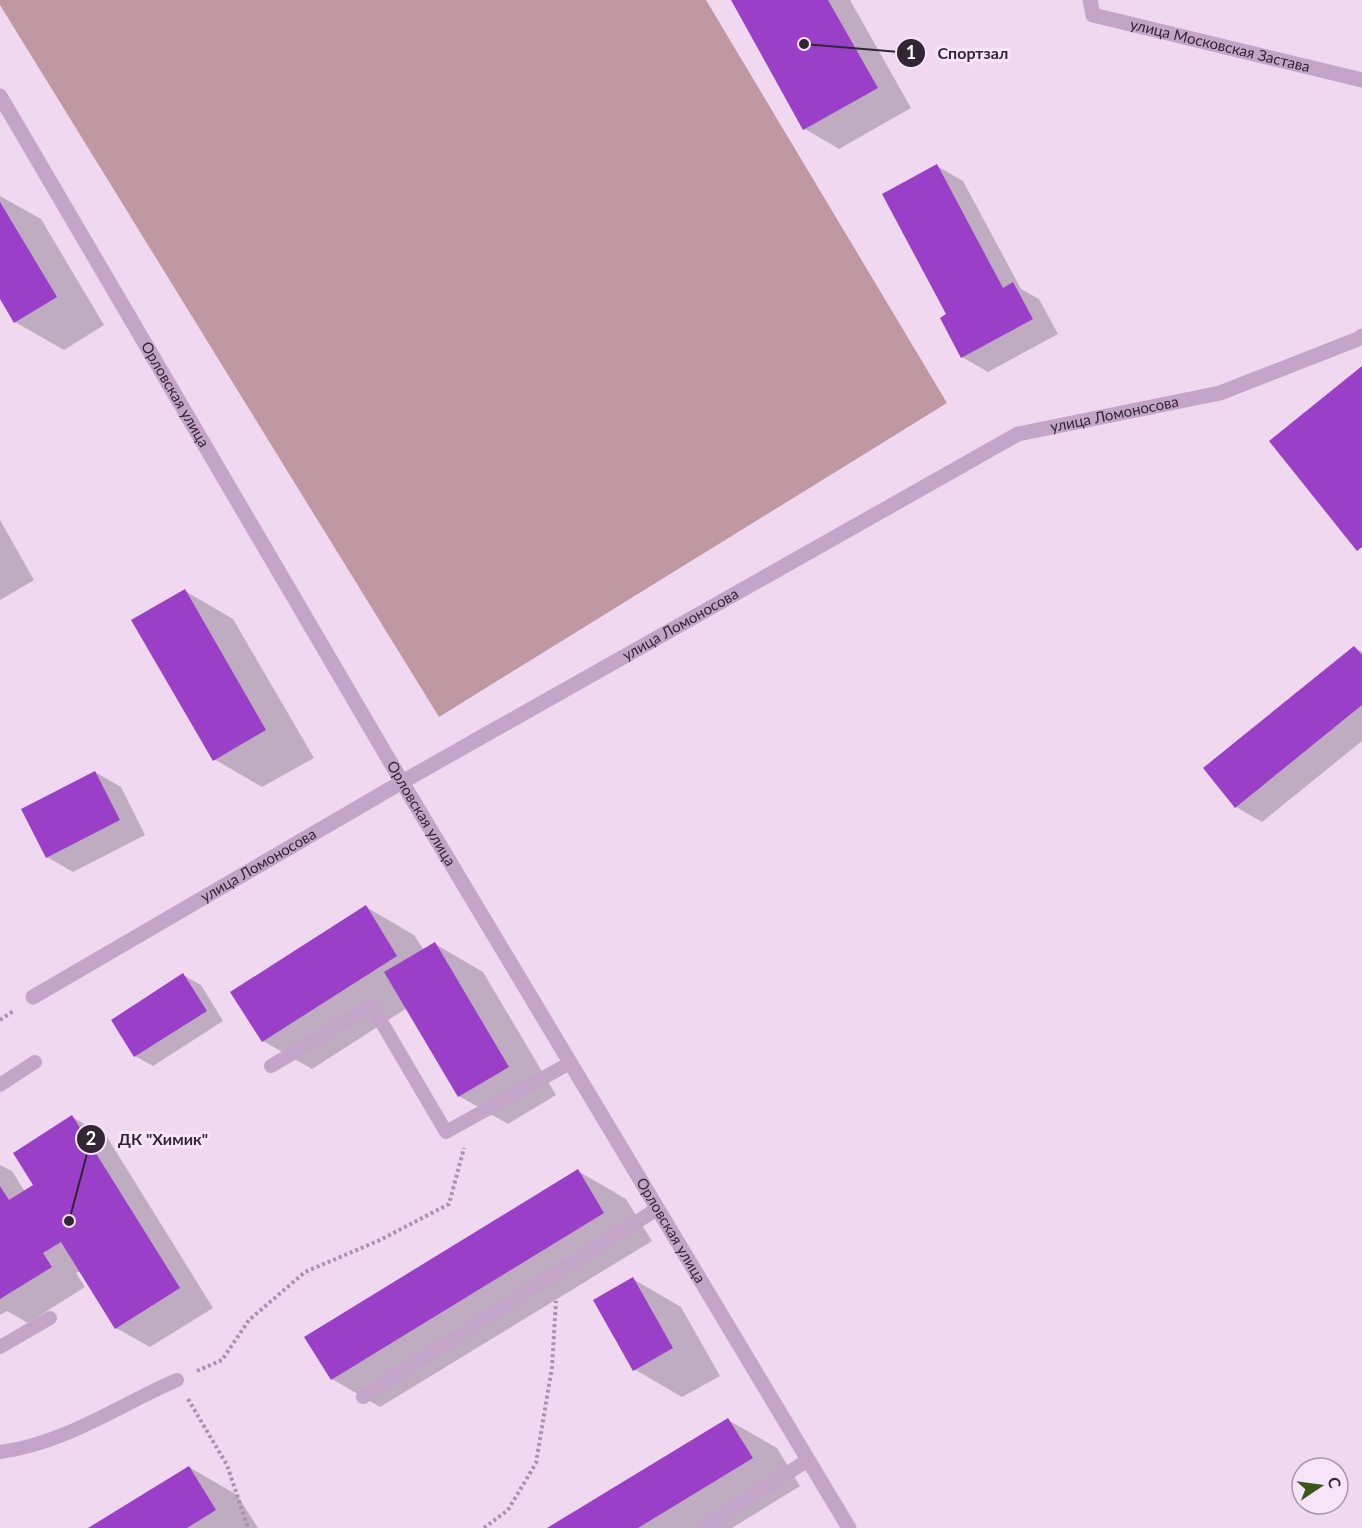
<svg xmlns="http://www.w3.org/2000/svg" width="1362" height="1528" viewBox="0 0 1362 1528" font-family="Lato,sans-serif">
  <style>
    .green { fill: #c098a2 }
    .shadow { fill: #0003 }
    .building { fill: #9a40c8 }
    .lines { fill: none; stroke-linecap: round; stroke-linejoin: round }
    .path { stroke: #af8eb5; stroke-width: 4; stroke-dasharray: 3 3; stroke-linecap: butt }
    .service { stroke: #c5a4c9; stroke-width: 14 }
    .minor { stroke: #c5a4c9; stroke-width: 15 }
    .labels { text-anchor: middle; stroke-width: 6; stroke-linejoin: round; paint-order: stroke }
    .street-label { font-size: 15px; fill: #312634; stroke: #f8e4f9 }
    .leader { fill: none; stroke: #312634; stroke-width: 2 }
    .callout-dot { fill: #312634; stroke: #f8e4f9; stroke-width: 2 }
    .mark-label { font-size: 18px; text-anchor: middle; font-weight: bold; fill: #fff }
    .callout-label { font-size: 16px; text-anchor: middle; font-weight: bold; fill: #312634; stroke: #f8e4f9; stroke-width: 6; stroke-linejoin: round; paint-order: stroke }
  </style>
  <rect width="100%" height="100%" fill="#f0d8f1"/>
  <path class="green" d="M0 0H706L947 403 439 717 0 5Z"/>
  <g class="shadow">
    <path d="M732 0H850L911 108 839 149 805 129Z"/>
    <path d="M937 166 963 181 1021 289 1039 299 1058 334 988 372 962 357 948 315Z"/>
    <path d="M0 196 41 219 104 325 64 350 15 322 0 296Z"/>
    <path d="M0 520 34 580 0 600Z"/>
    <path d="M185 591 233 619 314 758 262 787 214 759Z"/>
    <path d="M1355 648 1362 652V741L1262 822 1236 807 1205 769Z"/>
    <path d="M95 772 121 787 145 835 73 872 47 857Z"/>
    <path d="M366 907 414 935 424 950 435 944 483 972 556 1095 508 1124 459 1096 407 1008 312 1069 263 1041Z"/>
    <path d="M183 975 201 985 223 1021 153 1066 135 1056Z"/>
    <path d="M72 1117 107 1137 213 1308 150 1347 116 1328 81 1271 76 1273 85 1287 28 1323 7 1311 0 1315V1165L12 1171 25 1192 35 1186Z"/>
    <path d="M578 1171 626 1199 652 1241 380 1407 332 1379Z"/>
    <path d="M633 1279 681 1307 720 1376 682 1397 634 1369Z"/>
    <path d="M728 1420 777 1448 800 1486 732 1528H550Z"/>
    <path d="M189 1467 237 1495 258 1528H91Z"/>
  </g>
  <g class="building">
    <path d="M731 0H828L878 88 803 130Z"/>
    <path d="M937 164 1003 288 1013 282 1033 319 961 358 940 318 946 314 882 194Z"/>
    <path d="M0 202 57 297 14 323 0 299Z"/>
    <path d="M1362 366V547L1357 551 1269 441Z"/>
    <path d="M185 589 266 730 213 761 131 620Z"/>
    <path d="M1354 646 1362 655V705L1235 808 1203 768Z"/>
    <path d="M95 771 120 820 46 858 21 809Z"/>
    <path d="M366 905 397 956 262 1042 230 992Z"/>
    <path d="M435 942 509 1067 458 1097 384 972Z"/>
    <path d="M183 973 207 1011 134 1057 111 1020Z"/>
    <path d="M72 1115 180 1288 115 1329 61 1242 43 1253 52 1267 0 1299V1186L9 1200 33 1185 13 1153Z"/>
    <path d="M578 1169 604 1213 331 1380 304 1337Z"/>
    <path d="M633 1277 673 1348 633 1371 593 1300Z"/>
    <path d="M728 1418 753 1458 638 1528H547Z"/>
    <path d="M189 1466 216 1510 187 1528H88Z"/>
  </g>
  <g class="lines">
    <g class="path">
      <path d="M0 1020 15 1010"/>
      <path d="M197 1371 222 1360 249 1320 305 1272 380 1240 449 1204 464 1148"/>
      <path d="M188 1399 227 1465 248 1528"/>
      <path d="M484 1528 508 1510 536 1463 552 1367 556 1301"/>
    </g>
    <g class="service">
      <path d="M271 1066 372 1006 446 1132 570 1063"/>
      <path d="M0 1085 35 1062"/>
      <path d="M0 1347 50 1318"/>
      <path d="M363 1397 657 1209"/>
      <path d="M0 1452C64 1444 119 1405 177 1380"/>
      <path d="M703 1528 808 1460"/>
    </g>
    <g class="minor">
      <path id="s1" d="M1090 0 1093 15 1362 80"/>
      <path id="s2" d="M0 96 402 782 849 1528"/>
      <path id="s3" d="M33 997 402 782 1018 434 1220 393 1358 339 1362 336"/>
    </g>
  </g>
  <g class="labels">
    <g class="street-label">
      <text dy="5" stroke="none"><textPath href="#s1" startOffset="146">улица Московская Застава</textPath></text>
      <text dy="5" stroke="none"><textPath href="#s2" startOffset="346">Орловская улица</textPath></text>
      <text dy="5" stroke="none"><textPath href="#s3" startOffset="1233">улица Ломоносова</textPath></text>
      <text dy="5" stroke="none"><textPath href="#s3" startOffset="747">улица Ломоносова</textPath></text>
      <text dy="5" stroke="none"><textPath href="#s2" startOffset="832">Орловская улица</textPath></text>
      <text dy="5" stroke="none"><textPath href="#s3" startOffset="261">улица Ломоносова</textPath></text>
      <text dy="5" stroke="none"><textPath href="#s2" startOffset="1318">Орловская улица</textPath></text>
    </g>
  </g>
  <path class="leader" d="M804 44L911 53M69 1221L91 1139"/>
  <g class="callout-dot">
    <circle cx="804" cy="44" r="6"/>
    <circle cx="69" cy="1221" r="6"/>
    <circle cx="911" cy="53" r="15"/>
    <circle cx="91" cy="1139" r="15"/>
  </g>
  <g class="mark-label">
    <text x="911" y="59">1</text>
    <text x="91" y="1145">2</text>
  </g>
  <g class="callout-label">
    <text x="973" y="59">Спортзал</text>
    <text x="163" y="1145">ДК "Химик"</text>
  </g>
  <g transform="translate(1320 1486) rotate(77)"><circle r="28" fill="#f8e4f9" stroke="#a898aa" stroke-width="1.5"/>
  <path d="M0-4.5L10 22L0 15L-10 22Z" fill="#39561b"/>
  <text y="-9" font-size="16" font-weight="bold" text-anchor="middle" fill="#312634">С</text>
  </g>
</svg>
